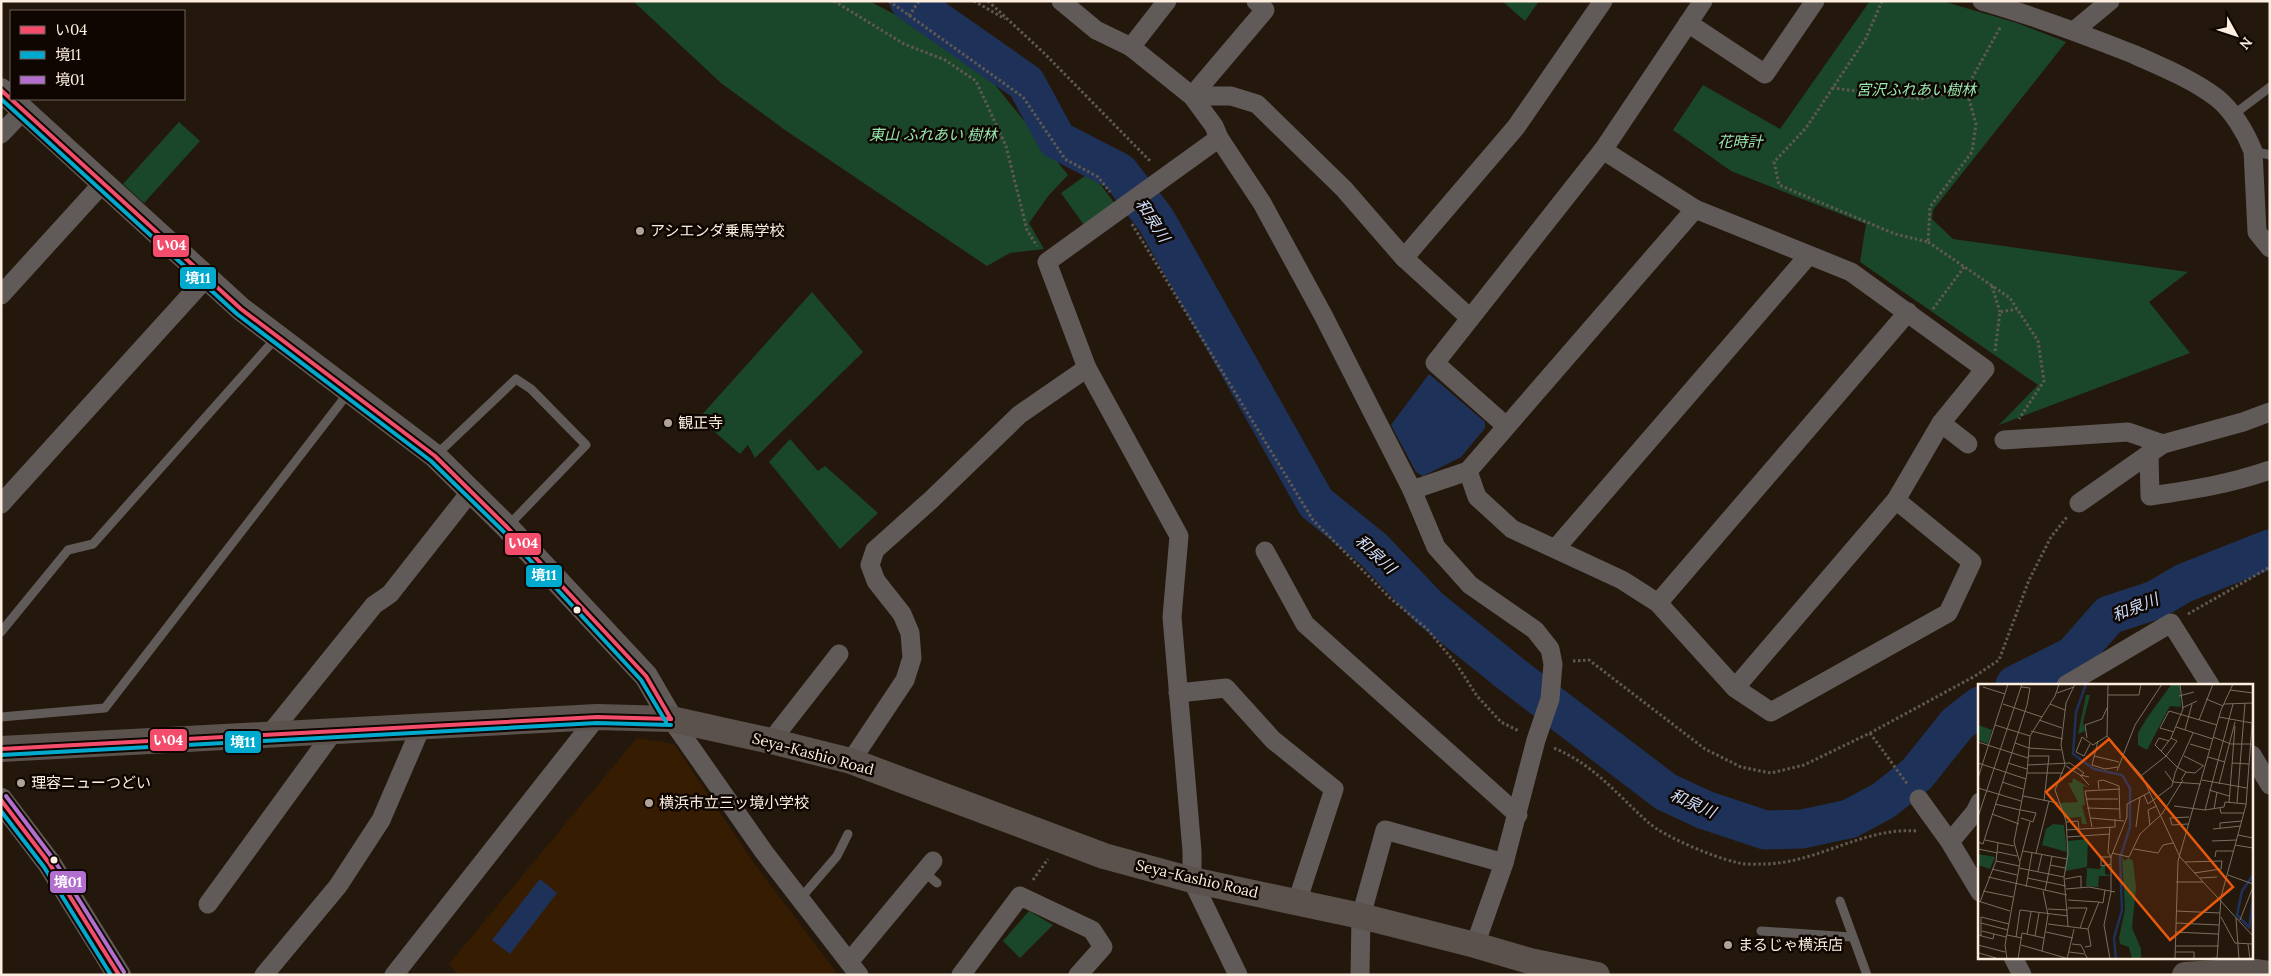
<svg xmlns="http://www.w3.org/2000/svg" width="2271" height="976" viewBox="0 0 2271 976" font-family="Lora,'Noto Sans JP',serif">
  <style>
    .built { fill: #361d02 }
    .green { fill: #1a4729 }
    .water { fill: #1e3259 }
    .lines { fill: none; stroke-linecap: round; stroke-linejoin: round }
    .river { stroke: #1e3259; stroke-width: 39 }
    .path { stroke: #605953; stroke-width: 3; stroke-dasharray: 2.5 2.5; stroke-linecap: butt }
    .service { stroke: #605a58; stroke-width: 9 }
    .minor { stroke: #605a58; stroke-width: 19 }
    .tertiary { stroke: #605a58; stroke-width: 24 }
    .secondary { stroke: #5b524d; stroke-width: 26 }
    .bus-1-casing { stroke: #0f0601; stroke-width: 8 }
    .bus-2-casing { stroke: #0f0601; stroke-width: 8 }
    .bus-3-casing { stroke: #0f0601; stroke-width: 8 }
    .bus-1 { stroke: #f44d6c; stroke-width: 4 }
    .bus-2 { stroke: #00a9ce; stroke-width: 4 }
    .bus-3 { stroke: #b36fd0; stroke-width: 4 }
    .poi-dot { fill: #b1a396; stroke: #0f0601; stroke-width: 2 }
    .bus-dot { fill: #fdeee0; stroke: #0f0601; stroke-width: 2 }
    .labels { text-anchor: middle; stroke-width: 5; stroke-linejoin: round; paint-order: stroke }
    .park-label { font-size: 15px; font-style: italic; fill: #96e9b0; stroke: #0f0601 }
    .poi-label { font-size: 15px; fill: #fdeee0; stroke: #0f0601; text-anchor: start }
    .street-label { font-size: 15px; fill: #fdeee0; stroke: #0f0601 }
    .water-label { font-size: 16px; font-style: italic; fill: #cbddfb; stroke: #0f0601 }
    .inset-river { fill: none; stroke: #1e3259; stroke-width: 2.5 }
    .inset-road { fill: none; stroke: #7b6e61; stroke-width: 1 }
    .view { fill: #e8590c; fill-opacity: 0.15; stroke: #e8590c; stroke-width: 2.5 }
    .inset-edge { fill: none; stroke: #fdeee0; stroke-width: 2.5 }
    .line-badge { stroke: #0f0601; stroke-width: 2 }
    .badge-label { font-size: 14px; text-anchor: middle; font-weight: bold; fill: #fff }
  </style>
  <rect width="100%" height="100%" fill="#24180c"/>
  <path class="built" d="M637 738 674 744 753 862 838 975H458L449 964Z"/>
  <g class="green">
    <path d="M633 1H869L902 18 987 75 1068 175 1049 195 1029 223 1044 249 1010 253 987 266 785 130 721 83Z"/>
    <path d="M1502 1H1539L1525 21Z"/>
    <path d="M1870 1H1942L2017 23 2066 42 1933 210 1932 219 1953 239 2188 272 2149 302 2190 353 1999 425 2038 385 1860 262 1866 224 1731 171 1673 130 1703 85 1780 129Z"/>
    <path d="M179 122 200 141 144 203 123 184Z"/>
    <path d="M1089 173 1095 177 1115 204 1084 225 1061 193Z"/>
    <path d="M812 292 863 352 755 458 748 445 740 454 699 418Z"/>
    <path d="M790 439 818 471 825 466 878 513 840 549 769 462Z"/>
    <path d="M1029 911 1053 925 1020 958 1003 941Z"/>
  </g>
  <g class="water">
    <path d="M1429 374 1485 422V428L1461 457 1423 476 1416 472 1391 425Z"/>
    <path d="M540 879 557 893 510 954 492 940Z"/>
  </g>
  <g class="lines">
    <g class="river">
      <path d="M909 1 1026 83 1057 140 1119 172 1156 220 1316 503 1373 549 1429 608 1511 674 1666 792 1705 810 1765 830 1802 829 1849 819 1883 801 1917 774 1957 724 1980 706"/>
      <path d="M2015 685 2073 656 2109 615 2155 600 2184 583 2270 549"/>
    </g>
    <g class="path">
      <path d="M834 1 904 44 945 60 976 81 1006 146 1027 230 1037 246"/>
      <path d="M889 1 1023 97 1065 159 1098 177 1110 192"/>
      <path d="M974 1 1005 19"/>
      <path d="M988 1 1045 54 1151 162"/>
      <path d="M1882 1 1866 38 1806 128 1774 162 1779 185 1895 234 1928 242 1930 207 1972 152 1976 124 1966 89 2001 26"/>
      <path d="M909 16 919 1"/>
      <path d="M1832 88 1921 99 1966 89"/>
      <path d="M1132 224 1313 520 1390 598 1427 629 1457 665 1477 696 1501 722 1519 731"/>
      <path d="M1928 242 2010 298 2038 341 2044 381 2019 419"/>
      <path d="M1992 286 2000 312"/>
      <path d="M1933 309 1964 267"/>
      <path d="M1995 351 2000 312 2017 309"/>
      <path d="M2188 614 2270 567"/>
      <path d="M1573 661 1589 660 1705 749 1741 767 1771 773 1804 765 1870 733 1975 676 1999 660 2029 580 2051 537 2067 517"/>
      <path d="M1870 733 1908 785"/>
      <path d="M1554 748C1596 766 1616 794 1649 823 1665 837 1713 857 1735 862 1744 865 1756 864 1765 864 1818 863 1863 827 1917 831"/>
      <path d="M1033 880 1048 859"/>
    </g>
    <g class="service">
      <path d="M2233 115 2270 87"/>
      <path d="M2253 151 2270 155"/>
      <path d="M435 456 516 379 531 389 586 445 507 527"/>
      <path d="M1 632 68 550 93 544 276 338"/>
      <path d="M1 717 105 708 349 392"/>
      <path d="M924 872 937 883"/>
      <path d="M800 899 837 856 848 834"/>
      <path d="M1840 901 1867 975"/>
      <path d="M1761 931 1852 937"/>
    </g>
    <g class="minor">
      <path d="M1061 1 1096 30 1131 47 1192 96 1214 126 1219 138 1262 203 1323 315 1412 490 1436 547 1470 585 1535 630 1550 649 1553 664 1550 699 1536 740 1504 863 1475 945"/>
      <path d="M1982 1C2034 16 2083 34 2133 54 2162 67 2192 79 2217 98 2233 111 2246 133 2253 151L2257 232 2270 248"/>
      <path d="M1688 23 1765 74 1815 1"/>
      <path d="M2075 30 2110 1"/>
      <path d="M1131 47 1167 1"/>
      <path d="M1192 96H1231L1257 104 1344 189 1404 258 1470 318"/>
      <path d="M1192 96 1265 10 1256 1"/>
      <path d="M1 134 24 110"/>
      <path d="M1219 138 1047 262 1087 368 1179 536 1172 617 1192 851V880L1238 975"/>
      <path d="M1603 150 1695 209 1851 272 1985 369 1941 423 1896 500 1735 688"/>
      <path d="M1404 258 1516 127 1603 1"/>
      <path d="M1 295 103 183"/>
      <path d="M1941 423 1968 444"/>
      <path d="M1506 426 1435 363 1603 150 1703 1"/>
      <path d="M2004 440 2128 432 2163 444 2079 503"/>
      <path d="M2163 444 2243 422 2270 412"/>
      <path d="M2149 454 2150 496C2192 490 2230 484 2270 470"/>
      <path d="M1468 471 1477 497 1512 529 1622 580 1658 603 1735 688 1771 712 1948 613 1972 562 1896 500"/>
      <path d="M1412 490 1468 471 1695 209"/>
      <path d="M1 504 206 278"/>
      <path d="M1556 548 1808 256"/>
      <path d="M1265 551 1305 624 1518 815"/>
      <path d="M1658 603 1908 312"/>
      <path d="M2066 685 2171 623 2210 685"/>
      <path d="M1178 693 1226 688 1273 740 1334 789 1297 902"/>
      <path d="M671 719 764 852 859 975"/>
      <path d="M269 735 374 605 390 594 471 491"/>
      <path d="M771 741 839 654"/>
      <path d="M2252 755 2270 785"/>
      <path d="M851 761 905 680 912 658 910 633 902 614 876 581 870 565 875 550 932 499 1019 415 1087 368"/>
      <path d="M1919 799 1950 842 1980 892"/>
      <path d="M1950 842 1975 812 1980 802"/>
      <path d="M208 904 334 731"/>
      <path d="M2013 957 2022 975"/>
      <path d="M849 962 933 861"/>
      <path d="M264 975 338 886 381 820 422 725"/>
      <path d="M394 975 597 717"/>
      <path d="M961 975 1020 896 1092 930 1103 947 1078 975"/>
      <path d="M1360 975 1361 916 1385 830 1504 863"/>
    </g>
    <g class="tertiary">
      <path d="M1 90 241 309 435 456 507 527 646 676 671 719"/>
      <path d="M1 800 49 863 119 975"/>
    </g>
    <g class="secondary">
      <path d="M1 749 597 717 671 719 771 741 851 761 1104 856 1192 880 1361 916 1475 945 1530 961 1597 975"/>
      <path d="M2185 975 2249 971 2270 974"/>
    </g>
    <defs>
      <g id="bus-1">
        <path d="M1 90 241 309 435 456 507 527 646 676 671 719"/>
        <path d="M1 749 597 717 671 719"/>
        <path d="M1 800 49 863 119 975"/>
      </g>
      <g id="bus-2">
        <path d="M1 99 237 314 431 461 503 531 641 680 666 722"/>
        <path d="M1 755 597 723 671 725"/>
        <path d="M1 811 44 867 111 975"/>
      </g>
      <path id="bus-3" d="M6 796 54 860 124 972"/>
    </defs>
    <use href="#bus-1" class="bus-1-casing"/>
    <use href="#bus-2" class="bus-2-casing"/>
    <use href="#bus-3" class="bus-3-casing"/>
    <use href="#bus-1" class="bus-1"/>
    <use href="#bus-2" class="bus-2"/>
    <use href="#bus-3" class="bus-3"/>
  </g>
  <g class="poi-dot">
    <circle cx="640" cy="231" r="5"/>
    <circle cx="668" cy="423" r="5"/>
    <circle cx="21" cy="783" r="5"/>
    <circle cx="649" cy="803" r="5"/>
    <circle cx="1728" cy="945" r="5"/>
  </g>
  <g class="bus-dot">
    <circle cx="577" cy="610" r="4.5"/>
    <circle cx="54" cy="860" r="4.5"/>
  </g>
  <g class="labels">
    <g class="park-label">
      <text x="1916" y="95">宮沢ふれあい樹林</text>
      <text x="933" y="140">東山 ふれあい 樹林</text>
      <text x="1740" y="147">花時計</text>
    </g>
    <g class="poi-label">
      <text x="650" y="236">アシエンダ乗馬学校</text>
      <text x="678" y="428">観正寺</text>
      <text x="31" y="788">理容ニューつどい</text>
      <text x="659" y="808">横浜市立三ッ境小学校</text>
      <text x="1738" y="950">まるじゃ横浜店</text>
    </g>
    <g class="street-label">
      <text transform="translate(813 754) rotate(15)" y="5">Seya-Kashio Road</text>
      <text transform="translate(1197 879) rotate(13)" y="5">Seya-Kashio Road</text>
    </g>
    <g class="water-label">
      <text transform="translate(1153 220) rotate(57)" y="6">和泉川</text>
      <text transform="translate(1376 554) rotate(43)" y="6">和泉川</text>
      <text transform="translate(2135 607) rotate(-22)" y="6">和泉川</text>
      <text transform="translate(1693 803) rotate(24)" y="6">和泉川</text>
    </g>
  </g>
  <g transform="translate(1978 684)">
    <rect width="275" height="275" fill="#24180c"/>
    <path d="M202 0 203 23 192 22 169 66 160 61V49L169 34 193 1ZM108 11H112L105 38 107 47 100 50ZM0 41 14 46 10 60 0 56ZM95 94 110 103 105 102 107 121 104 122 109 140H104L103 133 88 134 81 119 100 118 90 99H94ZM75 140 86 141 89 168 64 161 68 145ZM110 155 109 183 87 187 90 157ZM0 170 17 173 12 185 0 181ZM144 172 146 177 151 174 155 177 158 204 154 244 163 265V275H154L151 263 142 260 141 254 147 225ZM127 180V190L133 192H121L120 203 108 202 109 184 121 185Z" fill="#1a4729"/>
    <path class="inset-river" d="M108 0 98 28 95 70 116 85 144 91 152 104V143L142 174 144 226 136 254 138 275M271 243 259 231 264 207 275 191M271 245 275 215"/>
    <path class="inset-road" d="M130 0 129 52 164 92 202 173 275 252M5 3 27 10M252 6 275 9M79 9 96 3M130 11H161L163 0M201 12 216 8M228 15 245 22M25 20 64 33M72 20 87 26M246 20 275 19M204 24 219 17M241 33 274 39M61 36 84 44M221 36 235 0M17 41 52 52M198 43 235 55M207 46 214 20M53 47 85 55M196 48 182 44 191 27 239 41M235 53 253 60H275M109 54 107 41 124 35 129 24M120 57 114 81 127 85 140 83M191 57 181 54 177 61 199 83 208 88M0 58 50 74M37 59 51 64 83 66M112 60 106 72 98 68 104 53 115 61 129 52M212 60 232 66M183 67 193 54 205 25 202 0M50 72H71L66 117M116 72 141 78M206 72 226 82M230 73 247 78M0 79 48 95M30 79 49 85M254 79 271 80M49 81 92 79 106 89 104 91M88 82 102 91M139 87 157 41 184 0M187 87 195 98 223 100M49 89H85M164 91 188 72 199 57 193 54M0 94 30 0M203 96 208 88 217 89 225 82M224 96 269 104M24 98 45 105M241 100 257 38M111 101 102 91 111 93M0 104 43 117M121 105 120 97 125 96 141 102 142 135M231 106 251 112M166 111 170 120 194 102 197 89 215 49M45 112 80 119M108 115H140M251 119 257 42M259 119 267 19M17 120 42 126M196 122 227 126 246 123 247 118 268 120M109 124 142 125M242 124 243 129H266M236 125 239 108M227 126 255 20M14 130 41 140M0 133 44 0M43 134 55 138 58 129 43 126M113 134 146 137M88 138 100 137 101 145M210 140 194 141 192 134 211 133M172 141 170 126 179 122M114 143 107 107 142 105M132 143 130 168 133 173H123V182L133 180M158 143 162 113M242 144V139L264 137M235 145 263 142M88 146 137 143V135M260 151 275 154M89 153 132 150M7 156 36 162M234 157 259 156M0 158 5 160 49 21 52 4 43 3M257 161 275 164M0 165 20 169M156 165 180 169 185 161 195 159M45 167 89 175M20 168 39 172M58 169 71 117M134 169 151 173 162 150 184 130 205 96M237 173 238 167H256M18 177 41 182M42 177 52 138M207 178 244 177 243 185 216 189M72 181 87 184M41 184 86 193M14 185 39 191M60 187 64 170M250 191 275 200M10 193 89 211M49 194 88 202M222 194 239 193M87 195 103 192V203M198 198H225M48 203 54 169M88 205 111 203 137 208M5 207 35 213M67 207 74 172M90 216 121 218M0 217 32 227M2 218 18 177 20 159M90 224H109L102 244M70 225 90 226M198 227 242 229M243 233 257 259 275 260M258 234 261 275M262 236 275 203M3 239 30 246M198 239 241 241M70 240 110 245M90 242 86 193 90 170 88 137 77 106 87 81 83 61 88 19 97 0M4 247 28 253M68 248 95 254M197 248 240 250M49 250 53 228M0 251 15 255 16 250M29 251 44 254M3 252V233L31 240M57 252 61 229M38 253 42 226 90 232M94 260 103 261 107 269M270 260 272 275M0 261 27 268M43 261 91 275M197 262H241M107 263 113 262 110 245 121 218 125 219 127 206M64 267 70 231 65 207M91 268 107 270 110 275M197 268H216V275M1 269 18 274M29 275 27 261 42 179 36 158 49 89 52 52 77 12 81 0M40 275 44 249 66 254M89 275 96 245M132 275 126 241 133 208V173L149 133V120L172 108M197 275 200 177 243 26 255 0M224 275 240 274M239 275 243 213 268 121 275 28"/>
    <path class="view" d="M131 55 255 203 192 256 68 108Z"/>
    <rect width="275" height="275" class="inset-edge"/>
  </g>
  <g class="line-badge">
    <rect x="152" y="234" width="38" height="24" rx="5" fill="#f44d6c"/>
    <rect x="179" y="266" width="38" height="24" rx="5" fill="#00a9ce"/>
    <rect x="504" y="532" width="38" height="24" rx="5" fill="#f44d6c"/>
    <rect x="525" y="564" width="38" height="24" rx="5" fill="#00a9ce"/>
    <rect x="149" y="728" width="39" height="24" rx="5" fill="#f44d6c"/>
    <rect x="224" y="730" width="38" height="24" rx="5" fill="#00a9ce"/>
    <rect x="49" y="870" width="38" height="24" rx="5" fill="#b36fd0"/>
  </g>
  <g class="badge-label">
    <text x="171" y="250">い04</text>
    <text x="198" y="283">境11</text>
    <text x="523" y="548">い04</text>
    <text x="544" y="580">境11</text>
    <text x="168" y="745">い04</text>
    <text x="243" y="747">境11</text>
    <text x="68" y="887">境01</text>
  </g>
  <rect width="2271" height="976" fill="none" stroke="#fdeee0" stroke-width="5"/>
  <rect x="10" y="10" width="175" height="90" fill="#0f0601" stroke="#6e635a"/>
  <rect x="20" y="26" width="25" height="8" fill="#f44d6c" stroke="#6e635a"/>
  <text x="55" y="35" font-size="15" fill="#fdeee0">い04</text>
  <rect x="20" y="51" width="25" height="8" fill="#00a9ce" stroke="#6e635a"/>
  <text x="55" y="60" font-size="15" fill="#fdeee0">境11</text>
  <rect x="20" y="76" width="25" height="8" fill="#b36fd0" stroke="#6e635a"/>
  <text x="55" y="85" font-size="15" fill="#fdeee0">境01</text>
  <g transform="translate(2236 35) rotate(130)" stroke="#0f0601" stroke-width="4" paint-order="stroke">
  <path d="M0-4L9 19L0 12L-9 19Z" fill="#fdeee0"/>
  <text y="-8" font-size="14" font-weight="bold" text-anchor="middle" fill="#fdeee0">N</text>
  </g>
</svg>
